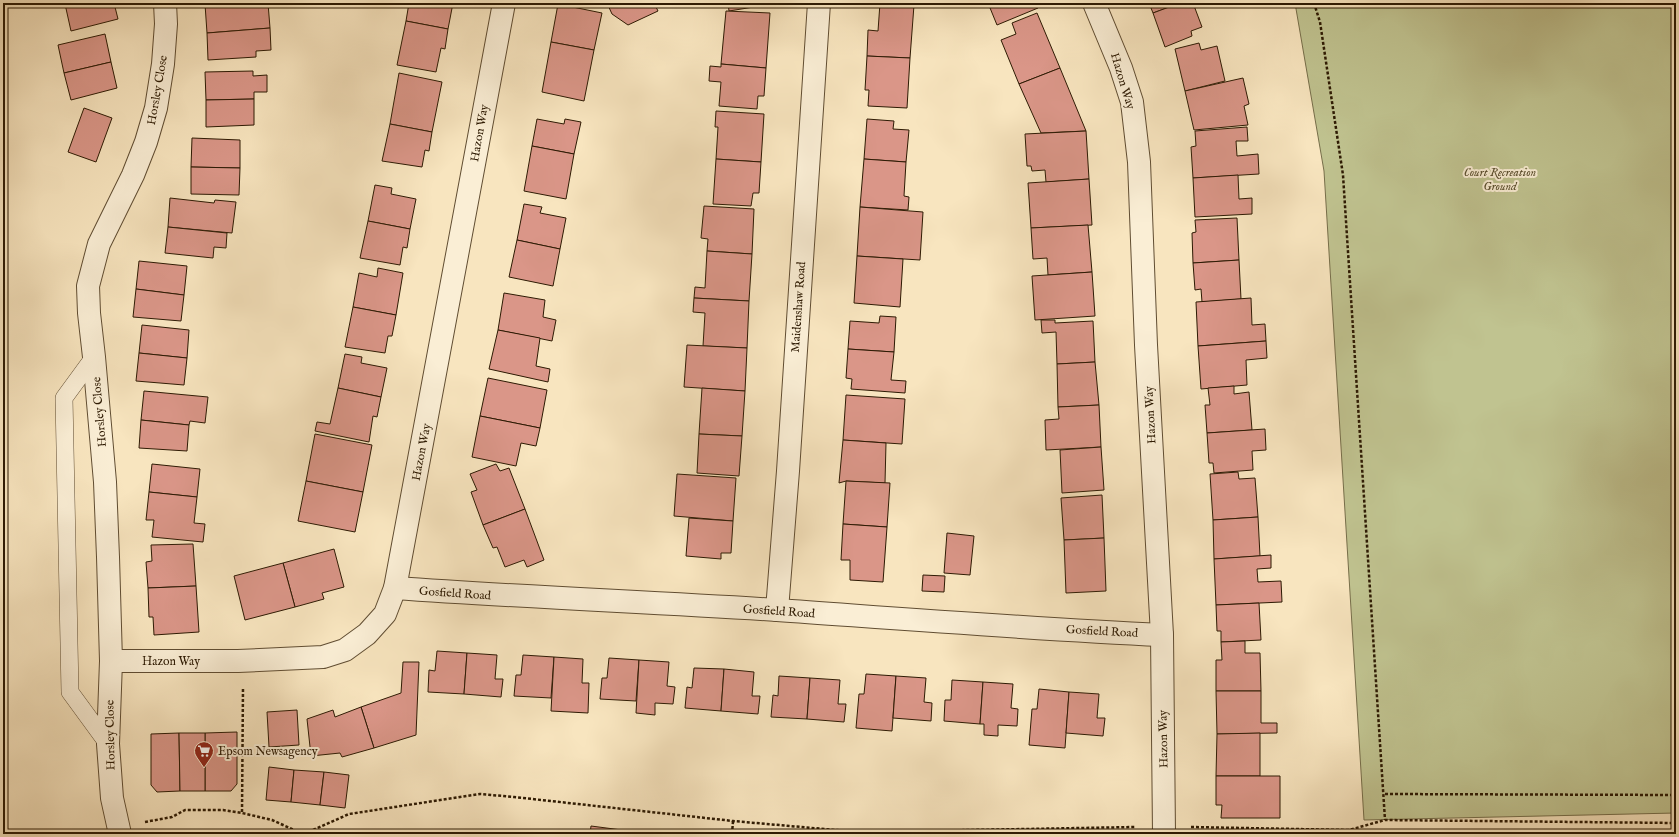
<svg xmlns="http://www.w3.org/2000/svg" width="1679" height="837" viewBox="0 0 1679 837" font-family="'IM FELL English',serif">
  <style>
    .green { fill: #c0c390; stroke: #766e4a }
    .building { fill: #da9688; stroke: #2d1a03 }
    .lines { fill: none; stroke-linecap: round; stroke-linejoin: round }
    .service-casing { stroke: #604d32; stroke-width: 18 }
    .minor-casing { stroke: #604d32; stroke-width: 24 }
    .path { stroke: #2d1a03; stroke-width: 2.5; stroke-dasharray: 3 2; stroke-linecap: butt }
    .service { stroke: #faeed5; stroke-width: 17 }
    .minor { stroke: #faeed5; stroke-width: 22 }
    .labels { text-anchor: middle; stroke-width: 4; stroke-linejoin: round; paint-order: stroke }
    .street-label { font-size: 12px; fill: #2d1a03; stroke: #faeed5 }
    .park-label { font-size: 12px; font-style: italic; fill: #594d2d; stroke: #faeed5 }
    .poi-label { font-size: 12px; fill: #2d1a03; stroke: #faeed5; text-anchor: start }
  </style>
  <rect width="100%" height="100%" fill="#f8e5bf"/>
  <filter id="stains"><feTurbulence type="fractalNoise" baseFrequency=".005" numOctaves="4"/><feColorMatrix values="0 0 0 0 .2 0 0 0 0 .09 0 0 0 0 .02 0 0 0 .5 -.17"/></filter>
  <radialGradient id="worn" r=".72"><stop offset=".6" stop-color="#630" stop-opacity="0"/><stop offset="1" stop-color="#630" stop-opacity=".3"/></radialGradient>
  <path class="green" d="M1295 3H1676V813L1364 820 1324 171Z"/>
  <g class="building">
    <path d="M70 3H114L118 19 71 31 65 4Z"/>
    <path d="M227 3H268L270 28 207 33 205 4Z"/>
    <path d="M409 3H453L448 29 406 21Z"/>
    <path d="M607 3H654L658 11 628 25 612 14Z"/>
    <path d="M728 3H765L766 5 729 11Z"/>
    <path d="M880 3 914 5 910 58 867 56 868 30 878 31Z"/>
    <path d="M988 3H1036L1038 8 997 25Z"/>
    <path d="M1149 3H1180L1153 13Z"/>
    <path d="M1180 3H1193L1202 27 1191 31 1192 36 1165 47 1153 13Z"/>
    <path d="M558 4 602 13 594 50 551 42Z"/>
    <path d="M726 11 770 13 766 68 721 64Z"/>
    <path d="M1037 13 1060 68 1019 84 1001 40 1016 34 1012 23Z"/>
    <path d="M406 21 448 29 445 49 441 48 436 72 397 65Z"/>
    <path d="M270 28 271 50 256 51V57L208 60 207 33Z"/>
    <path d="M105 34 111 62 64 73 58 45Z"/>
    <path d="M551 42 594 50 584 101 542 92Z"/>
    <path d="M1199 43 1201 50 1217 46 1225 81 1185 91 1175 49Z"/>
    <path d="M867 56 910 58 907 108 868 106 869 90H865Z"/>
    <path d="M111 62 117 88 71 100 64 73Z"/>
    <path d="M721 64 766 68 764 96H758L757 109 719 106 721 82 709 81 710 66 721 67Z"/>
    <path d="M1060 68 1086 131 1041 133 1019 84Z"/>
    <path d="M253 71V76L267 75V92H254V99L206 100 205 72Z"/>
    <path d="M399 73 442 82 432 132 390 124Z"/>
    <path d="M1243 78 1249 104 1244 106 1248 125 1194 130 1185 91Z"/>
    <path d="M254 99V125L206 127V100Z"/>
    <path d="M84 108 112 118 96 162 68 152Z"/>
    <path d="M716 111 764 114 761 162 716 159 718 127H715Z"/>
    <path d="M537 119 564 124 565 119 581 122 574 154 532 146Z"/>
    <path d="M867 119 894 121 893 129 909 130 906 162 864 159Z"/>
    <path d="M390 124 432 132 429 151 425 150 422 167 382 161Z"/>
    <path d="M1247 127 1248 141H1236L1237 156 1258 154 1259 174 1193 178 1191 147 1196 146 1195 131Z"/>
    <path d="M1086 131 1089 179 1046 182 1045 170 1032 171 1031 166H1027L1025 134Z"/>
    <path d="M192 138 240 140V168L191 167Z"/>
    <path d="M532 146 574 154 566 199 524 191Z"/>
    <path d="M716 159 761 162 759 193H753L751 206 713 204Z"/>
    <path d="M864 159 906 162 904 196 909 197 908 210 860 207Z"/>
    <path d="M191 167 240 168 239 195 191 194Z"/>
    <path d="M1238 175 1239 199 1252 198V214L1195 217 1193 178Z"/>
    <path d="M1089 179 1092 225 1031 228 1028 183Z"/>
    <path d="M375 185 392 188 391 194 416 199 410 229 368 221Z"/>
    <path d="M170 198 214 203 215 200 236 202 232 233 168 227Z"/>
    <path d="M524 204 542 207 540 213 566 218 560 249 517 240Z"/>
    <path d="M704 206 754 209 752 254 707 251 708 239 701 238Z"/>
    <path d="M860 207 923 212 920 260 857 256Z"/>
    <path d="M1237 218 1239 260 1193 263 1192 233 1196 232 1195 220Z"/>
    <path d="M368 221 410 229 407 248 403 247 400 265 360 258Z"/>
    <path d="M1088 225 1092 272 1048 275 1047 258 1033 259 1031 228Z"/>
    <path d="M168 227 227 233 226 248 214 247 213 258 165 253Z"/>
    <path d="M517 240 560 249 553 286 509 277Z"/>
    <path d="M707 251 752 254 749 301 694 298 695 287 705 288Z"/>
    <path d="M857 256 903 259 900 307 854 303Z"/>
    <path d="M1239 260 1241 299 1202 302 1201 289 1195 290 1193 263Z"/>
    <path d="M139 261 187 266 184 295 136 289Z"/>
    <path d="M378 268 403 273 396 315 353 307 359 273 377 277Z"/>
    <path d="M1092 272 1095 316 1035 320 1032 276Z"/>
    <path d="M136 289 184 295 181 321 133 317Z"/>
    <path d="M504 293 545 300 543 317 556 320 552 341 498 330Z"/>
    <path d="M694 298 749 301 747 348 703 346 705 313 693 312Z"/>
    <path d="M1251 298 1252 325 1265 324 1266 341 1198 346 1196 302Z"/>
    <path d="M353 307 396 315 392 336H388L385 353 345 347Z"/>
    <path d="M880 316 896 317 894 352 848 349 850 321 879 323Z"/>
    <path d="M1041 320H1055V323L1093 321 1095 362 1057 364 1056 332 1042 333Z"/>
    <path d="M142 325 189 330 187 358 139 353Z"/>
    <path d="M498 330 540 338 536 366 550 369 548 382 489 369Z"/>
    <path d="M1266 341 1267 358 1246 360 1247 385 1201 389 1198 346Z"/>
    <path d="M687 345 747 348 745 391 684 387Z"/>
    <path d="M848 349 894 352 891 380 906 381 905 393 851 389 852 379 846 378Z"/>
    <path d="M139 353 187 358 184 385 136 381Z"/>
    <path d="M345 354 362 357 361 363 387 368 381 397 338 388Z"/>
    <path d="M1095 362 1099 405 1058 407 1057 364Z"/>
    <path d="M488 378 547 390 540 428 480 416Z"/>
    <path d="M1234 386V394L1249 392 1252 430 1207 433 1205 405H1210L1208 388Z"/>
    <path d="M338 388 381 397 377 417 373 416 369 442 315 431 317 422 330 424Z"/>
    <path d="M702 388 745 391 742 436 699 434Z"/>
    <path d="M144 391 208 397 205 423 190 421 189 425 141 420Z"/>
    <path d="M846 395 905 399 902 444 843 440Z"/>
    <path d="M1099 405 1101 447 1046 450 1045 420 1059 419 1058 407Z"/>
    <path d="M480 416 540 428 536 446 521 443 516 466 472 457Z"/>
    <path d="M141 420 189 425 187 451 139 448Z"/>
    <path d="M1265 429 1266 450 1252 451 1253 470 1214 473 1213 463H1209L1207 433Z"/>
    <path d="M315 434 372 445 363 492 306 481Z"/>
    <path d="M699 434 742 436 739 476 697 473Z"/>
    <path d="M843 440 886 443 885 483 846 481 839 483Z"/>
    <path d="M1101 447 1104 490 1062 493 1060 450Z"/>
    <path d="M152 464 200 469 197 497 149 492Z"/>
    <path d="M496 464 500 471 509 468 525 509 483 525 471 492 477 490 470 474Z"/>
    <path d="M1238 472 1239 479 1255 478 1258 517 1213 520 1210 474Z"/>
    <path d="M677 474 736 478 733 521 674 516Z"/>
    <path d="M306 481 363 492 355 532 298 521Z"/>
    <path d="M846 481 890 483 887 527 843 524Z"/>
    <path d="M149 492 197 497 194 523 205 524 203 542 152 537 154 520H146Z"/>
    <path d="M1102 495 1104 538 1064 540 1061 498Z"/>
    <path d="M525 509 544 560 527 567 524 560 505 567 497 547 493 548 483 525Z"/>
    <path d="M1258 517 1260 556 1214 559 1213 520Z"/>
    <path d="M689 518 733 521 731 553H721V559L686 556Z"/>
    <path d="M843 524 887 527 883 582 850 580V560H841Z"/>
    <path d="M947 533 974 536 970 575 944 573Z"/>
    <path d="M1104 538 1106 591 1066 593 1064 540Z"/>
    <path d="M193 544 196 586 148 588 146 562 152 561 151 545Z"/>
    <path d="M334 549 344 587 322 593 324 599 295 607 283 563Z"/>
    <path d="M1271 555V568L1257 569 1258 582 1281 581 1282 602 1216 605 1214 559Z"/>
    <path d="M283 563 295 607 245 620 234 576Z"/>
    <path d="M923 575 945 576 944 592 922 591Z"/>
    <path d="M196 586 199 632 154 635 153 617H149L148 588Z"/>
    <path d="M1259 603 1261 640 1221 642V631H1217L1216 605Z"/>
    <path d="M1245 641V653H1260L1261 691H1216V660H1222L1221 642Z"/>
    <path d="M437 651 467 653 464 694 428 692 429 670 435 671Z"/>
    <path d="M467 653 497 655 495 679H503L501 697 464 694Z"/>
    <path d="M523 655 554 657 551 698 514 696 516 675H521Z"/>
    <path d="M554 657 583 659 582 683H589L588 713 551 711Z"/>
    <path d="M609 658 639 660 636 701 600 699 602 678H607Z"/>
    <path d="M639 660 669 662 667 686 675 687 673 704 655 703V715L636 713Z"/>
    <path d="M403 662H419L416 735 374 748 361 707 401 693Z"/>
    <path d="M694 668 724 669 721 711 685 708 687 687 692 688Z"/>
    <path d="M724 669 754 672 752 696H760L758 714 721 711Z"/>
    <path d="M866 674 896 676 892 731 856 728 859 694H864Z"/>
    <path d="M779 676 810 678 807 719 771 717 773 695 778 696Z"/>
    <path d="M896 676 926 678 924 702 932 703 931 721 893 718Z"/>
    <path d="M810 678 840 680 838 704H846L844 722 807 719Z"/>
    <path d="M952 680 983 682 980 724 944 721 945 700H951Z"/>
    <path d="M983 682 1013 684 1011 708 1018 709 1017 726 998 725V736L984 735V724H980Z"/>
    <path d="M1039 689 1069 692 1065 748 1029 745 1032 709H1037Z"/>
    <path d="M1216 691H1261V723H1277V733L1217 734Z"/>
    <path d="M1069 692 1099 694 1097 718H1105L1103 736 1066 733Z"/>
    <path d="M361 707 374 748 342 757 340 753 311 756 307 719 333 710 335 717Z"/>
    <path d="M297 710 299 745 269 747 267 712Z"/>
    <path d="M237 732V784L231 791H205V733Z"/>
    <path d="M179 733 180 791 157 792 151 785V734Z"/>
    <path d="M179 733H205V791H180Z"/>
    <path d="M1260 733V776H1216L1217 734Z"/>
    <path d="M269 767 294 770 291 802 266 800Z"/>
    <path d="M294 770 324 772 320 805 291 802Z"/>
    <path d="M324 772 349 775 345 808 320 805Z"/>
    <path d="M1216 776H1280V818H1221L1222 805H1216Z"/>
    <path d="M591 826 614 829V834H590Z"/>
    <path d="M614 829 638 832V834H614Z"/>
  </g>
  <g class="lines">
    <defs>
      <path id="service" d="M94 357 64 398 70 692 108 744"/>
      <g id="minor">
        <path d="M1094 3 1121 68 1132 102 1139 162 1146 345 1162 635 1164 834"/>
        <path d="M395 588C522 597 650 602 777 610 905 619 1033 629 1162 635"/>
        <path d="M777 610 788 471 819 3"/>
        <path d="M111 661H238L323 657 345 650 367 634 385 614 395 588 504 3"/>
        <path d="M120 834 112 798 108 744 111 661 108 557 105 482 94 357 89 313 88 286 99 244 133 175 146 142 156 108 163 64 166 24 165 3"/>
      </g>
    </defs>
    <use href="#service" class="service-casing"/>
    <use href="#minor" class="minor-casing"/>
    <g class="path">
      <path d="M1314 3 1320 22 1343 175 1385 820"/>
      <path d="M1385 794 1676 795"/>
      <path d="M242 812 243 687"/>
      <path d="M145 822 172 817 185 810H223L242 813 272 820 303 834"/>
      <path d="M1191 827 1349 830 1385 820 1676 823"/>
      <path d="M304 834 349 814 480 794 514 797 733 821 858 832 1136 827"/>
      <path d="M732 834 733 821"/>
    </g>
    <use href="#service" class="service"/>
    <use href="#minor" class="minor"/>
  </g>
  <defs>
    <symbol id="supermarket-pin" viewBox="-11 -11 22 30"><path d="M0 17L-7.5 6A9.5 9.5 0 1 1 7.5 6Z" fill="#8f2418" stroke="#faeed5"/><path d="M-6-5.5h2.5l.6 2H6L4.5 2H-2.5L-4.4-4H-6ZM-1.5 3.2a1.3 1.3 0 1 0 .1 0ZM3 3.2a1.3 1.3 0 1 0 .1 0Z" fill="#fff"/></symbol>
  </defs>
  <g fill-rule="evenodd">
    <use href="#supermarket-pin" x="193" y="740" width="22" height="30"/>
  </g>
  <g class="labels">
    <g class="street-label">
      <text transform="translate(1123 81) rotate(73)" y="4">Hazon Way</text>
      <text transform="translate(157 90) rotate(-80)" y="4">Horsley Close</text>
      <text transform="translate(479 133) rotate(-80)" y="4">Hazon Way</text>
      <text transform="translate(798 307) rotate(-86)" y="4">Maidenshaw Road</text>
      <text transform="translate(99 412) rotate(-95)" y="4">Horsley Close</text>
      <text transform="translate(1150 415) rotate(-93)" y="4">Hazon Way</text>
      <text transform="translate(421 452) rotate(-79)" y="4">Hazon Way</text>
      <text transform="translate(455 593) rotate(4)" y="4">Gosfield Road</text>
      <text transform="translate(779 611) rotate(4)" y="4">Gosfield Road</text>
      <text transform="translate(1102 631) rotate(3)" y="4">Gosfield Road</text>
      <text x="171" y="665">Hazon Way</text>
      <text transform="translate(110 735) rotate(-91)" y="4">Horsley Close</text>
      <text transform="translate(1163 739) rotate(-91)" y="4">Hazon Way</text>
    </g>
    <g class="park-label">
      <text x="1500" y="176">Court Recreation<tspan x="1500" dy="14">Ground</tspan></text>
    </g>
    <g class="poi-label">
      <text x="218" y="755">Epsom Newsagency</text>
    </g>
  </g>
  <rect width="1679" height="837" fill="none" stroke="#f8e5bf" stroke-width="16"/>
  <rect x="4" y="4" width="1671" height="829" fill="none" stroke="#2d1a03" stroke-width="2"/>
  <rect x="8" y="8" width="1663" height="821" fill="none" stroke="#2d1a03"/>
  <rect width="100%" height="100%" filter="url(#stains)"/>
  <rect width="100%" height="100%" fill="url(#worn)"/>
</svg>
